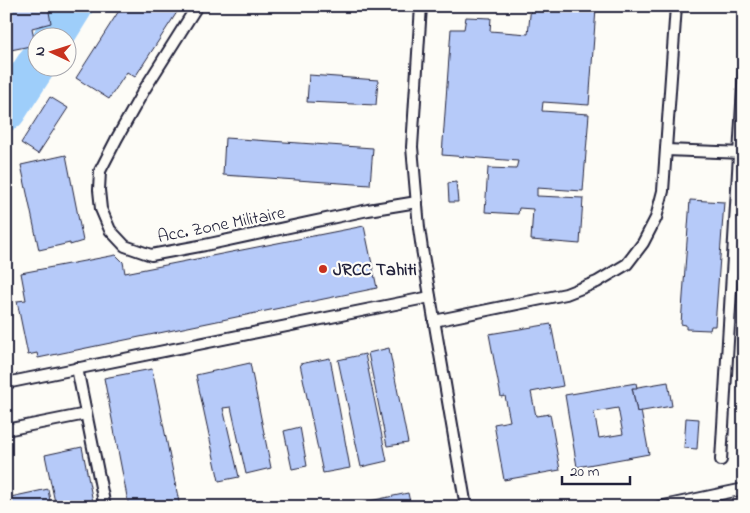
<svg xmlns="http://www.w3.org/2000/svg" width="750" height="513" viewBox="0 0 750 513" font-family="'Indie Flower',sans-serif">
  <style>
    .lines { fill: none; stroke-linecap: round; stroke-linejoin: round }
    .river { stroke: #9ecefa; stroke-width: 40 }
    .building { fill: #b6caf9; stroke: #22223b; fill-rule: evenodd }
    .lane-casing { stroke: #22223b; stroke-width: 14 }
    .lane { stroke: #fdfcf7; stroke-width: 10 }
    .poi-dot { fill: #c8321e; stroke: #fdfcf7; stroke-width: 2 }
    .labels { text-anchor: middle; stroke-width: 4.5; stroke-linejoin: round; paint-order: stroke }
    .street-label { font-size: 18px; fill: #22223b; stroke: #fdfcf7 }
    .poi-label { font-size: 18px; font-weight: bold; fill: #22223b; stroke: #fdfcf7; text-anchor: start }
  </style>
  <rect width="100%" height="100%" fill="#fdfcf7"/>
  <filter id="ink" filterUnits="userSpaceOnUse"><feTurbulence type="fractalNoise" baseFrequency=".02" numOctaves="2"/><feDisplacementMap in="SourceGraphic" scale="10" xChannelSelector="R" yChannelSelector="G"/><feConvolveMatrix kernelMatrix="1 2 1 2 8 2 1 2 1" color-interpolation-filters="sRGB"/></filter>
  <g filter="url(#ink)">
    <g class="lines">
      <g class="river">
        <path d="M53 38 73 6"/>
        <path d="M6 111 38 62"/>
      </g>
    </g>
    <g class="building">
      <path d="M6 6H48L51 23 32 28 35 45 6 51Z"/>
      <path d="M122 6H181L135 77 127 72 109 99 76 78Z"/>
      <path d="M531 6H555L596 9 589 105 543 102 542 111 589 114 583 191 537 188V196L583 198 580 244 531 240 533 209 519 208 518 214 485 212 488 168 516 169 518 161 442 155 451 29H464L466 17 491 18 490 31 528 34Z"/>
      <path d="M309 75 378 80 376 105 307 102Z"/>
      <path d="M50 97 68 108 38 154 21 143Z"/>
      <path d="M225 138 373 148 370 185 223 175Z"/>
      <path d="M66 155 83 241 70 245V243L39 250 21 165Z"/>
      <path d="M456 182 458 202H449L448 183Z"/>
      <path d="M690 200 724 202 715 326H711L710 330 686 329V325L681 324Z"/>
      <path d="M364 226 377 288 38 358 37 353 28 355 17 301 26 300 21 273 116 255 123 262 125 273Z"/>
      <path d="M551 324 563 386 531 392 536 416 550 414 560 470 504 480 494 424 510 421 505 396 501 397 489 334Z"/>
      <path d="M389 348 408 443 387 446 368 353Z"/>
      <path d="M365 354 387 461 361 467 338 360Z"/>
      <path d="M330 358 350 468 323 473 300 364Z"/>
      <path d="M250 363 271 468 246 474 231 407 223 408 239 477 219 481 196 375Z"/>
      <path d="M152 369 180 507H129L104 378Z"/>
      <path d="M668 382 672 406 637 412 632 388Z"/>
      <path d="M636 383 637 388H632L637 412 641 411 649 454 577 467 565 395ZM618 408 623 434 599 438 594 412Z"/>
      <path d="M686 418 699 419 697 449 684 448Z"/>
      <path d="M300 427 307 466 292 469 284 431Z"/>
      <path d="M82 447 94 507H56L45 455Z"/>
      <path d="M48 489 51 507H6V498Z"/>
      <path d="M408 493 411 507H341Z"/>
    </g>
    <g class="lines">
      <defs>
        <g id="lane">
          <path d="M197 6 144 90 117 138 100 171 99 190 101 209 110 230 125 246 151 255 205 245 368 210 417 202"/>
          <path d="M421 6 412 147 419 228 422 249 466 507"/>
          <path d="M666 150 744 153"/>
          <path d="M434 321 566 294 597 282 627 264 643 243 656 218 663 191 676 6"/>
          <path d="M77 368 105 507"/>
          <path d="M6 383 430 297"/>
          <path d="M6 430 86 414"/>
          <path d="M721 460 744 70"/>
          <path d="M659 507 744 489"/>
        </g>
      </defs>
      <use href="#lane" class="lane-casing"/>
      <use href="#lane" class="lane"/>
    </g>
  </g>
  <circle class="poi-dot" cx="323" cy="269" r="5"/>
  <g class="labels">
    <g class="street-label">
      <text transform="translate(221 224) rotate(-11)" y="6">Acc. Zone Militaire</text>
    </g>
    <g class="poi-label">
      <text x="333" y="275">JRCC Tahiti</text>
    </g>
  </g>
  <rect width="750" height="513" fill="none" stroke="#fdfcf7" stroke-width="25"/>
  <rect x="12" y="12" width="725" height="488" fill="none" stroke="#22223b" stroke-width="2" filter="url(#ink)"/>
  <g transform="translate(52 52) rotate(274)"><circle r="24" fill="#fdfcf7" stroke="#a5a5ac"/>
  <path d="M0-4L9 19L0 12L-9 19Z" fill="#c8321e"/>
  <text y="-8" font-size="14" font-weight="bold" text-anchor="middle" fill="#22223b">N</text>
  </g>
  <path d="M562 476v8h68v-8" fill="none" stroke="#22223b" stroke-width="2.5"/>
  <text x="570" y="476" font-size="15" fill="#22223b" stroke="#fdfcf7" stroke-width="4" paint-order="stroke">20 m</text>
</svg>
